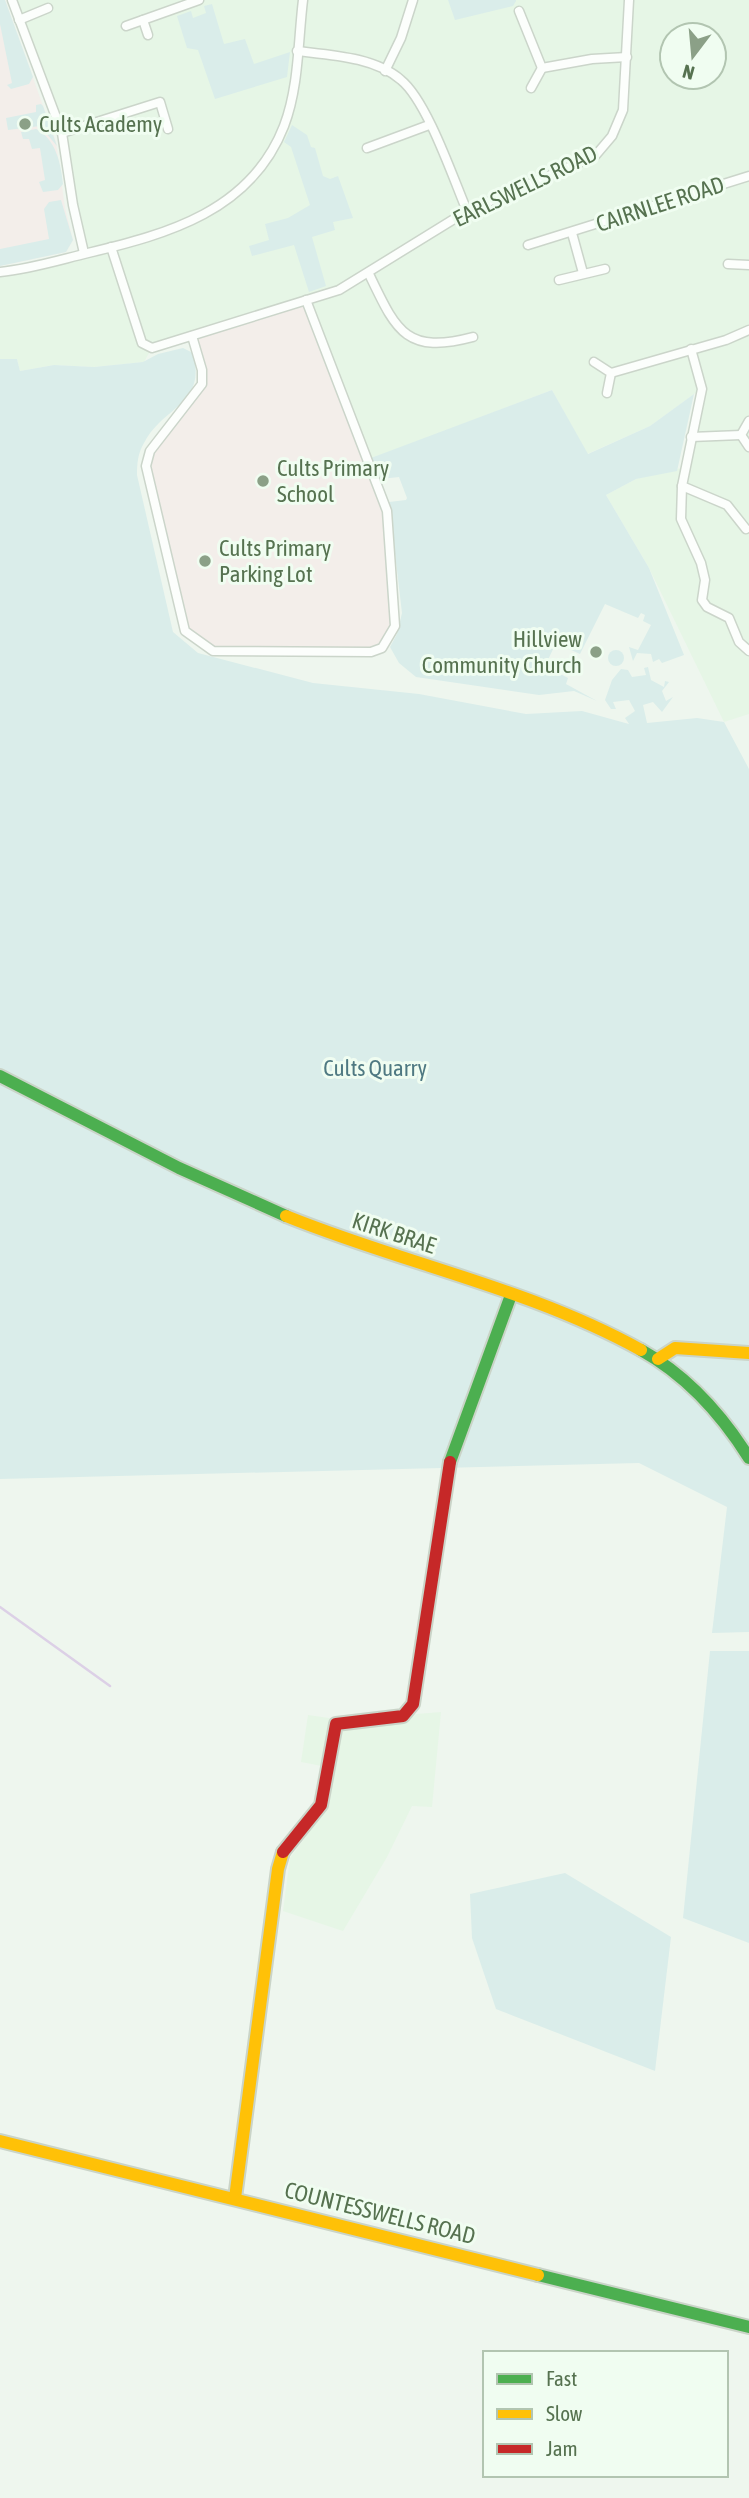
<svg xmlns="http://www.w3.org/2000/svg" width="749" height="2498" viewBox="0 0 749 2498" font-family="'Asap Condensed',sans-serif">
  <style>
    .residential { fill: #e6f6e6; fill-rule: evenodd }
    .education { fill: #f3eeea }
    .green { fill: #daedea }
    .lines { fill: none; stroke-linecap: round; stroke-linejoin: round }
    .stream { stroke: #dcd0e6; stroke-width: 2.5 }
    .street-casing { stroke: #cbd5ca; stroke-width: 11 }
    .fast-casing { stroke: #cad4c8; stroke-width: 16 }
    .slow-casing { stroke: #cad4c8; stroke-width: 16 }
    .jam-casing { stroke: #cad4c8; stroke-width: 16 }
    .street { stroke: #fcfefc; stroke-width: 8 }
    .fast { stroke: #4caf50; stroke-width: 12 }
    .slow { stroke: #ffc107; stroke-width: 12 }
    .jam { stroke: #c62828; stroke-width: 12 }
    .poi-dot { fill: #8ba087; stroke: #f0fdf1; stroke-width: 2.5 }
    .labels { text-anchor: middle; stroke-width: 6; stroke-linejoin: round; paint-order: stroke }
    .poi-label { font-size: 23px; fill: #567250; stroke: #f0fdf1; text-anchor: start }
    .street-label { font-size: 23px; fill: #567250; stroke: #f0fdf1 }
    .park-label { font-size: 23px; fill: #4f7982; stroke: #f0fdf1 }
  </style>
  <rect width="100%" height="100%" fill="#eef6ee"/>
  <g class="residential">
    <path d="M12 0H749V714L724 722 649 568 606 495 636 479 685 467 701 389 650 426 587 454 552 390 368 460 306 301 152 348 144 362 94 367 54 365 20 371 17 359H0V272L84 253 65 147ZM672 35H714V77H672Z"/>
    <path d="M441 1712 432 1807 412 1806 387 1857 343 1931 283 1911 290 1858 324 1813 332 1768 301 1762 308 1715 343 1720Z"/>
  </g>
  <g class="education">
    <path d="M0 0H5L56 142 65 208 73 240 66 252 0 266Z"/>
    <path d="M306 300 387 511 396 612 389 639 371 652 213 651 185 631 147 460 202 384 192 336Z"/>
  </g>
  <g class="green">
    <path d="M0 0H5L33 77 29 84 11 89 7 85 12 83 0 24Z"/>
    <path d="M448 0H516V1L513 6 455 20Z"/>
    <path d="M212 4 224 44 245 39 254 64 290 52 287 77 215 99 198 50 187 48 177 16 191 11 193 18 206 13 204 6Z"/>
    <path d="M41 104 43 106 57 146 40 126 8 130 6 118 36 112V105Z"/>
    <path d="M292 125 307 135 311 147 315 148 323 176 330 179 338 176 353 218 333 222 335 230 312 237 326 286 309 292 294 245 252 256 249 246 269 240 265 224 288 218 310 205 291 147 284 142Z"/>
    <path d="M36 129C56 139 61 164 63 184L58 190 43 192 39 182 45 180 40 148 32 149 29 139H23L21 132Z"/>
    <path d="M61 200 73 240 66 252 0 266V249L49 239 44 209 49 202Z"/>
    <path d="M183 348 193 353C207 405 163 406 144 443 138 453 137 463 137 475L173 632 198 653 313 683 419 694 526 714 582 711 629 724 625 718 635 711 629 700 613 702 616 709H611L605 700 612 680 621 669 628 670 632 677 646 675 644 668 648 667 651 680 664 687 665 681 669 682 662 691 666 701 673 697 662 712 653 702 643 705 647 723 697 718 724 722 749 769V1632L712 1633 727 1507 639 1463 0 1479V359H17L20 371 54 365 94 367 143 362 158 354Z"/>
    <path d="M552 390 588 454 650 426 694 394 677 471 636 479 606 495 649 568 684 655 662 663 659 659 653 662 651 654 637 653 633 661 629 647 638 650 651 625 643 621 645 615 641 613 638 618 605 604 580 654 556 643 545 666 568 678 566 684 597 701 574 691 539 695 416 677 399 663 390 647 397 634 402 613 389 502 406 500 407 498 399 477 380 479 371 458Z"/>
    <circle cx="616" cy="658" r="8"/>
    <path d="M710 1651H749V1943L683 1918Z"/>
    <path d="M565 1873 671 1937 655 2071 496 2009 472 1938 470 1894Z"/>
  </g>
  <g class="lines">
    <path class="stream" d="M0 1607 110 1686"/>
    <defs>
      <g id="street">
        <path d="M12 0 62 133 73 205 84 253"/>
        <path d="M519 11 542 68 592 59 627 57"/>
        <path d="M19 20 48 8"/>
        <path d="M143 20 148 35"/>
        <path d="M126 26 199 0"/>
        <path d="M297 51C330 55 375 57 401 80 427 101 453 178 467 211"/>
        <path d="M385 71 401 38 413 0"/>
        <path d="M531 88 542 68"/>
        <path d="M62 133 160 102 168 129"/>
        <path d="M367 148 429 125"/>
        <path d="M572 233 583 273"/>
        <path d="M528 245 749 176"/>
        <path d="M111 247 142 343 152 348 339 290 467 211 595 156 612 136 623 110 629 0"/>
        <path d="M728 264 749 265"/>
        <path d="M0 272C30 269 59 260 88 253 168 234 251 211 284 126 299 87 298 41 303 0"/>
        <path d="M369 274C396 330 405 355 473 337"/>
        <path d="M559 280 605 269"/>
        <path d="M192 336 202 370V384L150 451 146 466 185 631 213 651 371 652 382 648 395 626 387 511 306 300"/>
        <path d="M691 349 702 389 682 486 681 519 701 563 705 580 702 600 707 607 729 618 739 642 749 651"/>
        <path d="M594 362 611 373 607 393"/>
        <path d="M611 373 726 340 749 330"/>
        <path d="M749 421 741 435 749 447"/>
        <path d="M691 437 741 435"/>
        <path d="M682 486 727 505 746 529"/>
      </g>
      <g id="fast">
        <path d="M0 1076 179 1168 286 1216"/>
        <path d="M641 1350C686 1375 722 1415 749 1458"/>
        <path d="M450 1462 511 1295"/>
        <path d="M538 2275 749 2327"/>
      </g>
      <g id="slow">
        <path d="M286 1216C404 1264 529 1288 641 1350"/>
        <path d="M658 1359 675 1348 749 1353"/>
        <path d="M0 2141 538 2275"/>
        <path d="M235 2198 278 1869 283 1852"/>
      </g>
      <path id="jam" d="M283 1852 321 1805 336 1724 403 1716 413 1704 450 1462"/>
    </defs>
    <use href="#street" class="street-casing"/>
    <use href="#fast" class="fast-casing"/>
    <use href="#slow" class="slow-casing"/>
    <use href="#jam" class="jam-casing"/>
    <use href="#street" class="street"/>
    <use href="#fast" class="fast"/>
    <use href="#slow" class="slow"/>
    <use href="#jam" class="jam"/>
  </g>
  <g class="poi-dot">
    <circle cx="25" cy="124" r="7"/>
    <circle cx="263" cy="481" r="7"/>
    <circle cx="205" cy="561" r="7"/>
    <circle cx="596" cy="652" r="7"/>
  </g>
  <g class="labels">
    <g class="poi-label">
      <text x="39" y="132">Cults Academy</text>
      <text x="277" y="476">Cults Primary<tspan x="277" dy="26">School</tspan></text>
      <text x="219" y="556">Cults Primary<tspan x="219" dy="26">Parking Lot</tspan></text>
      <text x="582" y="647" text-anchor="end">Hillview<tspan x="582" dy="26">Community Church</tspan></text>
    </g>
    <g class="street-label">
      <text transform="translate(525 186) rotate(-26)" y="8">EARLSWELLS ROAD</text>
      <text transform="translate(660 204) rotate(-18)" y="8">CAIRNLEE ROAD</text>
      <text transform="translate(394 1233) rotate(18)" y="8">KIRK BRAE</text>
      <text transform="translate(380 2213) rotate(14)" y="8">COUNTESSWELLS ROAD</text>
    </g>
    <g class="park-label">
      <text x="375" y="1076">Cults Quarry</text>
    </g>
  </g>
  <rect x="483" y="2351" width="245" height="126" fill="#f0fdf1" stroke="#b2c5b1" stroke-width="2"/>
  <rect x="497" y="2374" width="35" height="10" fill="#4caf50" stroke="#b2c5b1" stroke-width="2"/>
  <text x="546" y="2386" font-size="21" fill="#567250">Fast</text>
  <rect x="497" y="2409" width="35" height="10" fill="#ffc107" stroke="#b2c5b1" stroke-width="2"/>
  <text x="546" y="2421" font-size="21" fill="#567250">Slow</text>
  <rect x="497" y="2444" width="35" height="10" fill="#c62828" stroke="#b2c5b1" stroke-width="2"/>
  <text x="546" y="2456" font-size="21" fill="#567250">Jam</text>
  <g transform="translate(693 56) rotate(196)"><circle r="33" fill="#f0fdf1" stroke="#b2c5b1" stroke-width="2"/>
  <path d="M0-5L12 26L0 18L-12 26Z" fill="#8ba087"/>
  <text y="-10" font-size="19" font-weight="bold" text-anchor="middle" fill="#567250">N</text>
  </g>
</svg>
